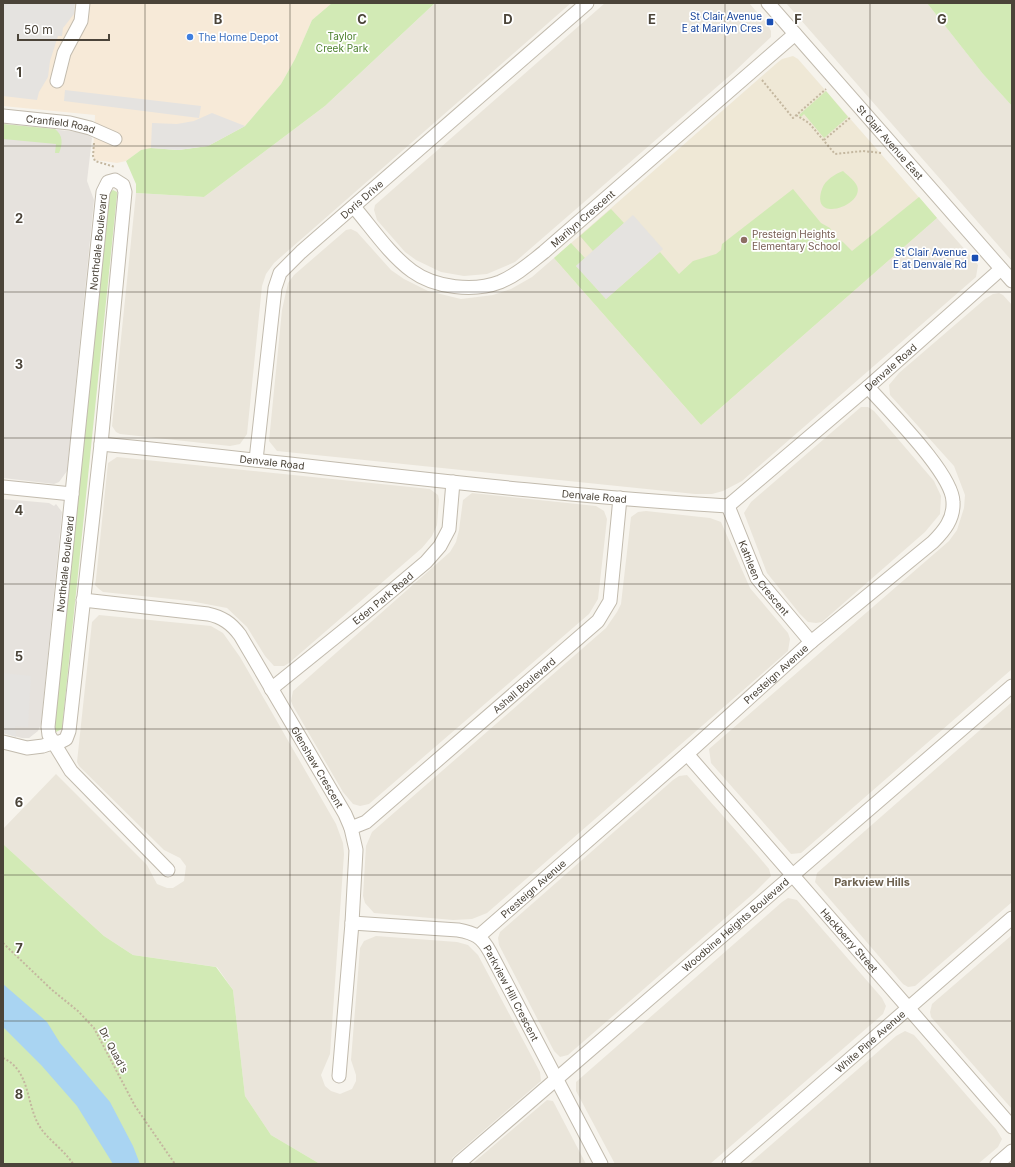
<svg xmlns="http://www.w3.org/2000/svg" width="1015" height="1167" viewBox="0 0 1015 1167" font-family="Inter,sans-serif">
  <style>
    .residential { fill: #eae5da }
    .commercial { fill: #f7ead8 }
    .industrial { fill: #e6e2dd }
    .education { fill: #efe8d6 }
    .green { fill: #d2eab5 }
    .parking { fill: #e5e3e0 }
    .water { fill: #a9d4f2 }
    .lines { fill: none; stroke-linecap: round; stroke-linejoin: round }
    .minor-casing { stroke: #c2bbae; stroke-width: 15 }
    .path { stroke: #c4b79f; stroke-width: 2; stroke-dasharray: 2 2; stroke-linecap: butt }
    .minor { stroke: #fff; stroke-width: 13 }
    .grid { fill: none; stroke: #4b4439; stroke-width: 1; stroke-opacity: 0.55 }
    .transit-dot { fill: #1a4fb4; stroke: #fff; stroke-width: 1.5 }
    .shop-dot { fill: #3f7fe0; stroke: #fff; stroke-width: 1.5 }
    .education-dot { fill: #8d6e63; stroke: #fff; stroke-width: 1.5 }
    .labels { text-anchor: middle; stroke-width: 3.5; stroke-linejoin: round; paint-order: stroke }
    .transit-label { font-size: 10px; fill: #164399; stroke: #fff; text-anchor: end }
    .park-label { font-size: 10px; fill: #4a7f2a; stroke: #fff }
    .shop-label { font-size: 10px; fill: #366cbe; stroke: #fff; text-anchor: start }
    .street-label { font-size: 10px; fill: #4b4439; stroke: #fff }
    .education-label { font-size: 10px; fill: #785e54; stroke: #fff; text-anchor: start }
    .neighbourhood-label { font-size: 11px; font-weight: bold; fill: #6e6250; stroke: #fff }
    .grid-label { font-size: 13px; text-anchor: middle; font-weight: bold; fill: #4b4439; stroke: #fff; stroke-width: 3.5; stroke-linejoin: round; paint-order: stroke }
  </style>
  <rect width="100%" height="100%" fill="#f6f3ec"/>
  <g class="residential">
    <path d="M435 3H571L274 263 266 274 262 286 247 434 240 444 230 446 120 434 116 432 112 426 136 193 204 197 325 106Z"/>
    <path d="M605 3H749L768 25 771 31V37L734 72 515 262 487 274 464 276 441 272 416 260 405 252 377 220 374 210 375 205Z"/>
    <path d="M786 3H927L983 74 1012 106V261Z"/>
    <path d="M937 218 975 261 978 265 976 277 742 481 723 491 712 494H695L277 451 269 441 282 310 288 283 294 275 346 230 351 229 357 232 391 270 404 279 428 291 461 299 493 295 511 289 532 277 554 258 701 425Z"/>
    <path d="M999 293 1003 295 1012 305V669L801 853 791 854 711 763 709 749 949 541 957 530 964 508 965 495 954 466 890 395 889 385 899 373 985 299 993 294Z"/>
    <path d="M861 407H868L874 411 934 481 941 496 940 514 925 532 822 622 816 623 808 622 800 614 767 573 744 513 751 502Z"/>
    <path d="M117 457 430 489 438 495 439 500 437 525 432 536 422 548 289 663 284 666H274L265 656 247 627 227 608 190 601 103 592 99 589 95 585 96 579 108 463Z"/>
    <path d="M472 493 596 506 604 511 607 519 598 599 589 614 369 804 360 806 353 804 343 792 293 706 291 701 293 691 450 552 456 542 459 530 463 500Z"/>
    <path d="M646 511 710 518 721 522 750 588 788 633 790 639 788 651 487 913 472 919 453 920 374 913 365 903 363 896 366 846 372 832 606 628 617 612 621 604 631 517 638 512Z"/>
    <path d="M99 615 211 626 223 633 240 657 336 824 343 843 344 854 330 1054 321 1075 325 1086 331 1091 340 1094 352 1089 356 1081V1075L351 1060 360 948 364 941 376 936 457 942 468 945 478 955 540 1072 541 1081 452 1158 454 1160 450 1164H320L271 1135 245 1096 233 990 217 967 133 955 104 936 3 844V829L56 774 147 865 157 884 167 888H173L184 881 186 866 180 858 164 850 79 766 77 762 92 622Z"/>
    <path d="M1012 702V902L915 986 908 987 903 984 883 961 815 882 817 873Z"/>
    <path d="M687 775 759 857 769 869 771 876 754 893 568 1055 560 1057 554 1051 499 945 498 938 500 932 673 780 679 776Z"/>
    <path d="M788 898 797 900 882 998 886 1006 883 1014 710 1164H615L576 1091V1082L782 902Z"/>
    <path d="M1012 935V1109L931 1017 930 1012 932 1004Z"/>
    <path d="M905 1031 914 1035 996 1129 1002 1139 998 1147 978 1164H749L896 1036Z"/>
    <path d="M547 1100 553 1101 586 1164H472Z"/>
  </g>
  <path class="commercial" d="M3 3H332L312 20 295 59 281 84 245 126 208 146 141 150 126 161 117 163 95 160 93 156 95 115 3 106Z"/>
  <g class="industrial">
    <path d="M3 124 87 133 92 138 87 181 94 200 67 471 59 482 54 484 3 478Z"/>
    <path d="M3 499 49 503 54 506 56 504 62 512 41 724 38 731 29 738H22L3 733Z"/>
  </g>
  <path class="education" d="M793 56 798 59 937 218 701 425 554 258 777 63 782 59Z"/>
  <g class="green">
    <path d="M332 3H435L325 106 204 197 136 193V184L126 161 141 150 151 148 178 150 208 146 245 126 281 84 295 59 312 20Z"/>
    <path d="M927 3H1012V106L983 74Z"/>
    <path d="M826 91 848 117 824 138 804 114 801 117 799 115Z"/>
    <path d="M3 124 55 129C63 135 63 144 59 153H55L56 144 3 139Z"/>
    <path d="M843 171C847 175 853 179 856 184 869 204 809 226 822 189 825 180 835 174 843 171Z"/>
    <path d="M793 189 821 223 830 228 836 238 843 242 852 251 919 197 937 218 701 425 554 258 571 243 585 258 576 266 606 299 660 252 679 274 693 261 716 254 721 250 722 244Z"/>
    <path d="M113 190 117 192V195L62 729 56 732 54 728 109 194 110 192Z"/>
    <path d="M611 209 624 223 593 251 580 236Z"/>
    <path d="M3 844 104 936 133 955 216 967 233 990 245 1096 271 1135 320 1164H3Z"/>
  </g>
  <g class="parking">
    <path d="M3 3H75L74 14 63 28 62 36H58L50 61 48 77 39 92 37 100 3 96Z"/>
    <path d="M65 90 201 106 199 118 64 101Z"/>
    <path d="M212 113 245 126 208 146 178 150 151 148 152 123 177 124 194 121Z"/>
    <path d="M633 215 663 249 606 299 576 266Z"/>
    <path d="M3 673 31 676 28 727 15 726 16 737 3 733Z"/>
  </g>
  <path class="water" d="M3 984 47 1022 60 1043 110 1102 133 1146 140 1164H113L77 1106 42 1066 3 1027Z"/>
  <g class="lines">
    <defs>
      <g id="minor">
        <path id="s1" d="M768 3 1012 281"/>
        <path d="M57 81 64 53 81 21 83 3"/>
        <path id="s2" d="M3 116 70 123 90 128 115 139"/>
        <path id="s3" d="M354 207C372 228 389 254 412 271 435 288 474 292 500 282 517 275 530 263 544 252L795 34"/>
        <path id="s4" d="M101 444C310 464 519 494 728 506L868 387 1001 269"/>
        <path id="s5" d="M256 460 275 288 280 273 301 252 587 3"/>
        <path d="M3 487 72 494"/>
        <path id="s6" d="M728 506 757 578 811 642"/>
        <path id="s7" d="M83 600 208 614C222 617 231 623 240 635L345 814 351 828 356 850 352 923 339 1076"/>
        <path id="s8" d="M271 689 364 614 426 562 440 546 449 529 453 482"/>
        <path d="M3 742 27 748 43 746 55 742H60L66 739 69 731 101 444 125 192 123 185 115 180 108 182 103 192 48 727 49 735 71 771 168 870"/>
        <path id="s9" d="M687 754 1012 1127"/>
        <path id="s10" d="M351 828 366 822 598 621 610 601 620 498"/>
        <path id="s11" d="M352 923 458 930C475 933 482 937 490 952L601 1164"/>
        <path id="s12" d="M479 936 687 754 811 642 933 542C944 531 954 519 953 502 953 474 888 410 868 387"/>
        <path id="s13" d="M459 1163 1012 686"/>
        <path id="s14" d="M729 1164 1012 918"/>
        <path d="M997 1164 1012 1151"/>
      </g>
    </defs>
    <use href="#minor" class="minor-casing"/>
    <g class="path">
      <path d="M762 80 793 118 826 89"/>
      <path d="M796 115 809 123 835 154 863 151 882 153"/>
      <path d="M824 140 851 117"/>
      <path d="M94 143 93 156 95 161 115 167"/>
      <path d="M3 943 52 990 78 1011 94 1028 135 1106 175 1164"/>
      <path d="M3 1058C32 1071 25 1107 42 1130 51 1142 64 1150 73 1164"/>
    </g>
    <use href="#minor" class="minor"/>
  </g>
  <path class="grid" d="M145 3V1164M290 3V1164M435 3V1164M580 3V1164M725 3V1164M870 3V1164M3 146H1012M3 292H1012M3 438H1012M3 584H1012M3 729H1012M3 875H1012M3 1021H1012"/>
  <g class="transit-dot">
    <rect x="766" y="18" width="8" height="8" rx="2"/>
    <rect x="971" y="254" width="8" height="8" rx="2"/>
  </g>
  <circle class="shop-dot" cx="190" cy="37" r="4"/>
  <circle class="education-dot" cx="744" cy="240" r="4"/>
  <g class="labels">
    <g class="transit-label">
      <text x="762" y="20">St Clair Avenue<tspan x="762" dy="12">E at Marilyn Cres</tspan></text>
      <text x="967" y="256">St Clair Avenue<tspan x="967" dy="12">E at Denvale Rd</tspan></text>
    </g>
    <g class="park-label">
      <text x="342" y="40">Taylor<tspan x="342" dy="12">Creek Park</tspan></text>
    </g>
    <g class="shop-label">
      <text x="198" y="41">The Home Depot</text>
    </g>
    <g class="street-label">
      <text dy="4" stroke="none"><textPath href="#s2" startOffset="58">Cranfield Road</textPath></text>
      <text dy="4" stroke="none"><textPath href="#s1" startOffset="185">St Clair Avenue East</textPath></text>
      <text dy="4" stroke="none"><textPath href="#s5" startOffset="299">Doris Drive</textPath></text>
      <text dy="4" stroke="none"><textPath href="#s3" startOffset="283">Marilyn Crescent</textPath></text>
      <text transform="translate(98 242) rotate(-84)" y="4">Northdale Boulevard</text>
      <text dy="4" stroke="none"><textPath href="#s4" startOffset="844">Denvale Road</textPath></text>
      <text dy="4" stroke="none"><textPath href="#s4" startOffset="172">Denvale Road</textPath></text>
      <text dy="4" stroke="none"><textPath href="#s4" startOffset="496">Denvale Road</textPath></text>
      <text transform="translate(65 564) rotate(-84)" y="4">Northdale Boulevard</text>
      <text dy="4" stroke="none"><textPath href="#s6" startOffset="81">Kathleen Crescent</textPath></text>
      <text dy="4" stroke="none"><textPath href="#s8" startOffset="144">Eden Park Road</textPath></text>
      <text dy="4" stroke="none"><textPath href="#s12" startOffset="396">Presteign Avenue</textPath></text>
      <text dy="4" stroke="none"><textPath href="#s10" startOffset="225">Ashall Boulevard</textPath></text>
      <text dy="4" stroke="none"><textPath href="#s7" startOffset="318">Glenshaw Crescent</textPath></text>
      <text dy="4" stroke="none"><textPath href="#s12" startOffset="72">Presteign Avenue</textPath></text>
      <text dy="4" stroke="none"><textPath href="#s13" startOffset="365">Woodbine Heights Boulevard</textPath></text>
      <text dy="4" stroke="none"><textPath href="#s9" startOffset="247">Hackberry Street</textPath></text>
      <text dy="4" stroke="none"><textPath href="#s11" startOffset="193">Parkview Hill Crescent</textPath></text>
      <text dy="4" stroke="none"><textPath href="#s14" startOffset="187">White Pine Avenue</textPath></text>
      <text transform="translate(114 1050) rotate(62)" y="4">Dr. Quad's</text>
    </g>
    <g class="education-label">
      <text x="752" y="238">Presteign Heights<tspan x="752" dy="12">Elementary School</tspan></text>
    </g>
    <g class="neighbourhood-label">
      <text x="872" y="886">Parkview Hills</text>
    </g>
  </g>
  <g class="grid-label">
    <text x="218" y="24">B</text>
    <text x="362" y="24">C</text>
    <text x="508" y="24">D</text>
    <text x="652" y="24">E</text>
    <text x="798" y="24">F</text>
    <text x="942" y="24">G</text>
    <text x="19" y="77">1</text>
    <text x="19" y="223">2</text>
    <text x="19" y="369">3</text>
    <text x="19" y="515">4</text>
    <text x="19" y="661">5</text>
    <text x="19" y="807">6</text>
    <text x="19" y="953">7</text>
    <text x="19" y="1099">8</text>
  </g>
  <rect width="1015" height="1167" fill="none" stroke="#4b4439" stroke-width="8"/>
  <path d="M18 34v6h91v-6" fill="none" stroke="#4b4439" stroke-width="2"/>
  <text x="24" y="34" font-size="12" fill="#4b4439" stroke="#ffffff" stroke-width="3" paint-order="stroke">50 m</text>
</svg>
